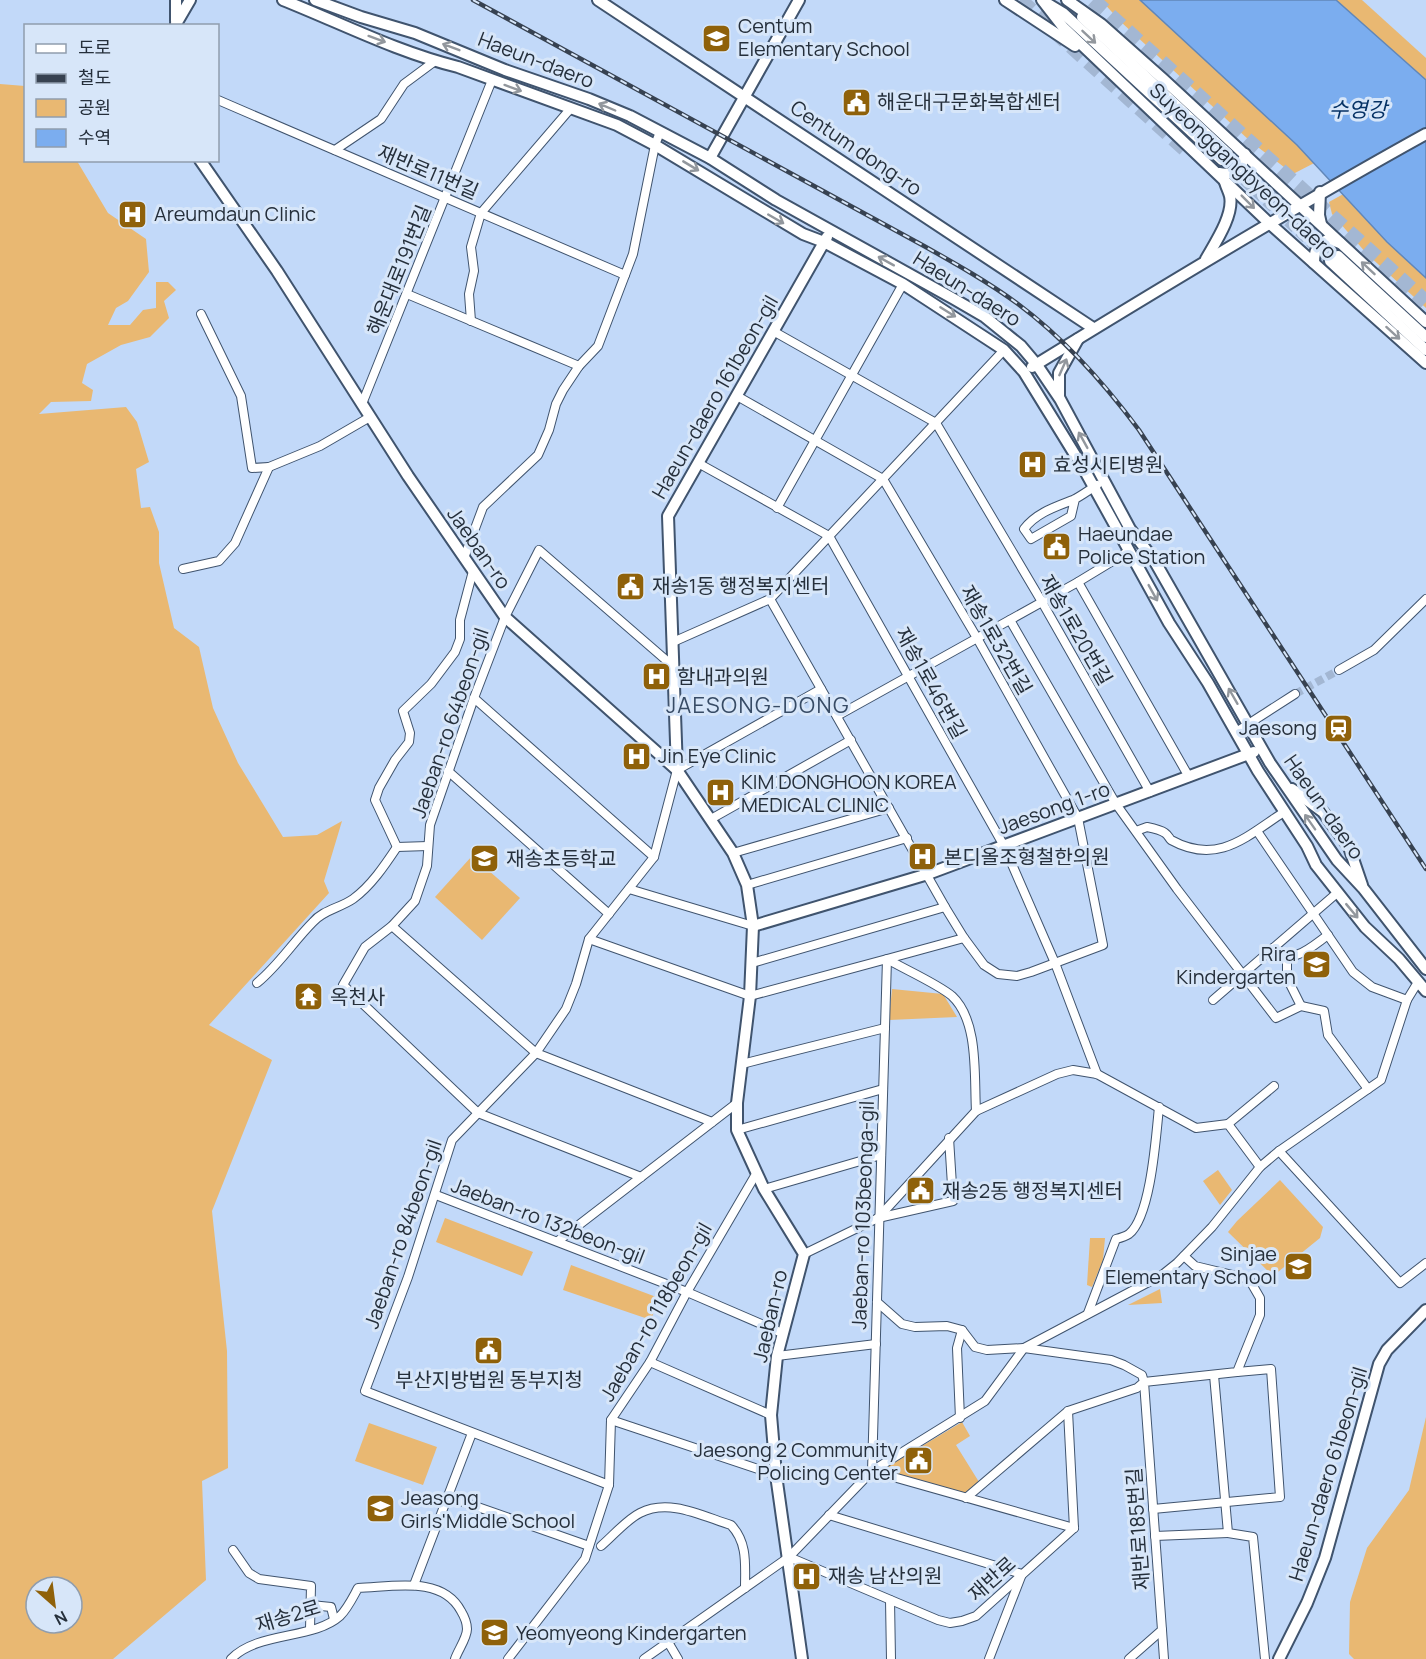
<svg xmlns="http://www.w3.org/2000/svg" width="1426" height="1659" viewBox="0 0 1426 1659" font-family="Manrope,'Noto Sans KR',sans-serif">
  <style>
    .green { fill: #e9b872; fill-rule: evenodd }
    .water { fill: #7badef; stroke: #6187b9; stroke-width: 1.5 }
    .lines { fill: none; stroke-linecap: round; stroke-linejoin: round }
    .street-tunnel { stroke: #a3b7d3; stroke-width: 8; stroke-dasharray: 8 4; stroke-linecap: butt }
    .secondary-tunnel { stroke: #a3b7d3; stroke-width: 10; stroke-dasharray: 10 5; stroke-linecap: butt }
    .highway-tunnel { stroke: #a3b7d3; stroke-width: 15; stroke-dasharray: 15 8; stroke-linecap: butt }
    .street-casing { stroke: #40546e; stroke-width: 10 }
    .secondary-casing { stroke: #40546e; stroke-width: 14 }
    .street { stroke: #fff; stroke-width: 8 }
    .secondary { stroke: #fff; stroke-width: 10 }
    .rail-casing { stroke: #374251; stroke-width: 4.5 }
    .rail { stroke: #d7e6f9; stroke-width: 2; stroke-dasharray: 7; stroke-linecap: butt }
    .oneway { stroke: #92979d }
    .labels { text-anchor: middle; stroke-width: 6; stroke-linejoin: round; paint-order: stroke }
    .poi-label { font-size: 20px; fill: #252f3b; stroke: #d7e6f9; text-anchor: start }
    .street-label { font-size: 20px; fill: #252f3b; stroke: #d7e6f9 }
    .water-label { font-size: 21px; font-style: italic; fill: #063265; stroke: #d7e6f9 }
    .quarter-label { font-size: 22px; letter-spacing: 1.5px; fill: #374b65; stroke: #d7e6f9 }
  </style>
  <rect width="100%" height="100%" fill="#c2d9f9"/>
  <g class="green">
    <path d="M1101 0H1362L1426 58V105L1293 174 1250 141 1121 22Z"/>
    <path d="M0 84 25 86 26 160 77 161 108 213 146 239 149 272 128 301 116 308 108 325H130L143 310 156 308V282H168L176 290 164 301 169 318 150 337 121 345 87 364 82 383 93 390 91 401 51 402 39 414 126 407 137 422 149 462 136 469 141 508 150 507 159 532V563L174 628 199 647 213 708 238 763 283 837 317 835 342 821 324 881 329 893 209 1025 272 1060 212 1211 227 1351 228 1468 202 1481 206 1580 113 1659H0ZM36 1587H72V1623H36Z"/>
    <path d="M1426 148V308L1367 254 1332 214 1329 202Z"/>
    <path d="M472 856 520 898 482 940 435 897Z"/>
    <path d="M892 989 943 994 957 1017 889 1020Z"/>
    <path d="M1218 1170 1232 1190 1220 1205 1203 1181Z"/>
    <path d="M1280 1180 1323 1227 1320 1238 1273 1276 1228 1232 1237 1221Z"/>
    <path d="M445 1218 533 1252 522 1276 436 1242Z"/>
    <path d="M1090 1238H1105L1103 1260 1092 1287 1087 1285Z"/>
    <path d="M571 1265 659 1298 651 1320 563 1290Z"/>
    <path d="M1160 1289 1162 1303 1128 1305Z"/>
    <path d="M1426 1417V1659H1354L1349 1654 1350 1602 1367 1548 1409 1490Z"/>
    <path d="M962 1422 970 1436 956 1445 979 1482 966 1494 882 1470Z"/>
    <path d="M369 1423 437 1447 423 1485 355 1461Z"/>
  </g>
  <path class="water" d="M1140 0H1336L1426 80V278L1387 242 1297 145Z"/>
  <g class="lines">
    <path class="street-tunnel" d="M1295 694 1339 670"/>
    <g class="secondary-tunnel">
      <path d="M1228 154 1338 256"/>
      <path d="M1222 160 1330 261"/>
    </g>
    <g class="highway-tunnel">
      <path d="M1020 0 1187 151"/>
      <path d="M1093 0 1426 302"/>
    </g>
    <defs>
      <g id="street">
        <path d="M218 100 625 275"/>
        <path d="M335 150 381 119 404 84 435 61"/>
        <path d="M407 294 579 366"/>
        <path d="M201 314 241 396 252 468 269 467"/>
        <path d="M471 321 469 294 474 271 471 247 481 213 571 108"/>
        <path d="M773 331 936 423 1042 602 1150 792"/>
        <path d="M737 396 883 479 977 638 1078 818 1103 945 1031 972 1017 976 998 974 984 965 964 938 945 907 770 599"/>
        <path d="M362 404 492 80"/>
        <path d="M698 463 829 536 1004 846 1055 963 1097 1074"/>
        <path d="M1075 499 1071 516 1031 539 1024 529C1036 513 1055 507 1073 500 1081 496 1089 490 1097 485"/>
        <path d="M777 508 903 284"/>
        <path d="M464 558 483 507 538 455 549 430 556 404 563 390 579 366 598 346 633 254 655 145 660 132"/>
        <path d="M183 569 219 561 235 543 269 467 320 446 370 417"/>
        <path d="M1078 582 1189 777"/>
        <path d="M1010 620 1116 804 1177 889 1276 1018 1301 1006 1324 1011 1328 1035 1368 1089"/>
        <path d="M673 642 770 599 1004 350"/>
        <path d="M1339 670 1374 650 1426 599"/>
        <path d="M474 698 654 857"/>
        <path d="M837 716 1078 582 1129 551"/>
        <path d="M1236 732 1295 694"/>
        <path d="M448 771 609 914"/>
        <path d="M711 819 851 740"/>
        <path d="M1136 831 1147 827C1152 828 1161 830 1165 833 1168 835 1169 838 1171 840 1218 866 1247 836 1284 812"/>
        <path d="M1257 831 1353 972 1372 987 1407 1000"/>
        <path d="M397 847 375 800 379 788 395 760 409 742 410 733 403 711 431 684 455 652 460 639V620L473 571"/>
        <path d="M397 847 428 846"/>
        <path d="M733 853 889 808"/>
        <path d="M747 885 907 838"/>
        <path d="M629 889 753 926"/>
        <path d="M392 926 536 1053 712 1122"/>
        <path d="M964 938 887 959 872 1471 1074 1528"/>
        <path d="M589 939 750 996 887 959C904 969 938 984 952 996 979 1021 974 1076 976 1111"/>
        <path d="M1273 948C1292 967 1311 947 1328 935"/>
        <path d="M1287 956V978L1301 1006"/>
        <path d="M752 963 945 907"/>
        <path d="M257 983C279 965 293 942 313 922 323 910 340 908 353 899 371 886 385 865 397 847"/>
        <path d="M1213 1000 1337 893"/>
        <path d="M742 1064 885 1028"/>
        <path d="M1228 1124 1274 1086"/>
        <path d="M737 1130 883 1089"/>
        <path d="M1279 1151 1400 1283 1426 1263"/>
        <path d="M641 1177 478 1113 343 985 365 947 392 926 415 901 427 866 430 825 474 698 505 617 539 550 674 667"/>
        <path d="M764 1189 881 1155"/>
        <path d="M436 1195 687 1292 782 1333"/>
        <path d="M878 1218 953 1201 949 1138"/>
        <path d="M558 1241 737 1103"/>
        <path d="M804 1254 878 1218 976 1111 1057 1074 1073 1070 1097 1074 1196 1128 1228 1124 1260 1167"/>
        <path d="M877 1302 902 1324 915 1327 947 1326 962 1330 975 1347 987 1350 1024 1348 1111 1360 1124 1365 1142 1375 1144 1382 1137 1388 1068 1411 966 1498"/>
        <path d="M1088 1313 1116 1239C1120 1238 1126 1236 1129 1234 1151 1216 1156 1136 1159 1107"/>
        <path d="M777 1356 876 1344"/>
        <path d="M650 1362 771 1415"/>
        <path d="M1214 1375 1228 1533 1253 1537 1265 1659"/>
        <path d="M1068 1411 1074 1528"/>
        <path d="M960 1418 957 1348 962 1330"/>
        <path d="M611 1420 776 1475"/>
        <path d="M609 1485 365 1391 408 1277 452 1140 536 1053 566 1009 576 984 589 939 654 857 677 770 821 689"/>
        <path d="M449 1497 589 1546"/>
        <path d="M1153 1509 1280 1497 1271 1369 1237 1372"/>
        <path d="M829 1515 1022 1574 989 1659"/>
        <path d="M1155 1536 1228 1533"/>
        <path d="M601 1546C613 1536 626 1520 640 1513 669 1498 702 1516 731 1525 748 1543 745 1565 745 1588"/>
        <path d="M233 1550 249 1573 259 1579 311 1586 310 1629"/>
        <path d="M789 1557 938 1620 950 1623 962 1621 976 1616 1074 1528"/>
        <path d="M414 1585 472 1433"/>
        <path d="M890 1600 891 1659"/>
        <path d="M311 1605 331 1607 334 1619"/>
        <path d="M1162 1630 1164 1659"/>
        <path d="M668 1642 678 1659"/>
        <path d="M231 1659C258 1631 313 1640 340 1616 348 1608 353 1597 358 1588 392 1587 442 1575 461 1611 464 1616 467 1622 467 1629 467 1638 458 1650 455 1659"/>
        <path d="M508 1659 585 1559 609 1485 611 1420 650 1362 687 1292 756 1174"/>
        <path d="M644 1659 789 1557 872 1471 985 1401 1024 1348 1162 1275 1177 1263 1212 1227 1260 1167 1279 1151 1381 1080 1407 1000 1418 982"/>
        <path d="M1129 1659 1162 1630 1144 1382 1237 1372 1260 1315V1298L1249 1279 1195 1266 1184 1256"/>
      </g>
      <g id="secondary">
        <path d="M283 0C341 23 397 52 458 67L617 125 655 145 803 234 824 242 903 284 1004 350 1024 372 1085 471 1169 623 1208 683 1258 771 1307 846 1316 865 1365 927 1399 959 1426 991"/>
        <path d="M315 0 361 17 415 33 505 70 589 99 630 116 710 158 776 200 954 299 985 317 1021 346 1037 365 1060 399 1130 529 1154 560 1270 763 1337 860 1363 888 1426 969"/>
        <path d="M598 0 1093 328"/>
        <path d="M1005 0 1075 46"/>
        <path d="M1042 0 1063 27 1269 223 1426 363"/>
        <path d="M1067 0 1101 24 1163 79 1426 322"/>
        <path d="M1048 4 1063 13 1222 160"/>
        <path d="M1082 17 1228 154"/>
        <path d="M176 21V0"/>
        <path d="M176 24 190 0"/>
        <path d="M710 158 799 0"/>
        <path d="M200 160 277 271 408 476 505 617 677 770 733 853 747 885 753 926 750 996 737 1103V1130L764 1189 804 1254 777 1356 771 1415 776 1475 802 1659"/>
        <path d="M1219 173C1235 176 1242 169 1245 154"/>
        <path d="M1320 192 1319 215 1321 224"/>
        <path d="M1338 256 1426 337"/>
        <path d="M1206 259C1215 243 1234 215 1230 196 1229 192 1226 186 1225 182"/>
        <path d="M1330 261 1426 350"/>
        <path d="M1314 263C1314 250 1317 245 1329 239L1340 243"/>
        <path d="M1032 367C1162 287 1292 208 1426 134"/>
        <path d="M1059 396V373L1078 339"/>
        <path d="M677 770 668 516 827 237"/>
        <path d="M1292 789 1323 812 1349 847 1362 885"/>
        <path d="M753 926 928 874 1254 752"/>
        <path d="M1279 1659 1307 1603 1325 1558 1379 1364 1387 1350 1426 1310"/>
      </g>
    </defs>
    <use href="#street" class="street-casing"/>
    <use href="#secondary" class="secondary-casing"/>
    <use href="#street" class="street"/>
    <use href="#secondary" class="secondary"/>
    <defs>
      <path id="rail" d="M473 0 924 246C956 264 988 282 1018 304 1065 339 1104 383 1139 430L1426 869"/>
    </defs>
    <use href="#rail" class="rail-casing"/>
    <use href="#rail" class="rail"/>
  </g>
  <defs><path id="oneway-shaft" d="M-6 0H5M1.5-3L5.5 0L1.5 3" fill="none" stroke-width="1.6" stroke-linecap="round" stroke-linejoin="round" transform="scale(1.5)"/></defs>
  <g class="oneway">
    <use href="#oneway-shaft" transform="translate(1089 37) rotate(43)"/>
    <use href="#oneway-shaft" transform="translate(377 39) rotate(20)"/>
    <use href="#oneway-shaft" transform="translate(451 47) rotate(-159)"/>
    <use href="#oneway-shaft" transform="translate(513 88) rotate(20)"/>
    <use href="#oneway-shaft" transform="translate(607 107) rotate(-157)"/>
    <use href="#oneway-shaft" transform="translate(691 166) rotate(31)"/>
    <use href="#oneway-shaft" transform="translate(1248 202) rotate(45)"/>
    <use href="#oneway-shaft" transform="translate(776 219) rotate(30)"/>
    <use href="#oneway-shaft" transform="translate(886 261) rotate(-151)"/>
    <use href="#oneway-shaft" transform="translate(1368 268) rotate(-137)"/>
    <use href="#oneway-shaft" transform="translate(948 312) rotate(32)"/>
    <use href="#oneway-shaft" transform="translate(1393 333) rotate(42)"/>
    <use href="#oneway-shaft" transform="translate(1063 367) rotate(-66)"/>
    <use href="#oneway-shaft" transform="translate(1083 440) rotate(-119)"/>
    <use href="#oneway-shaft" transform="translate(1153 593) rotate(61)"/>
    <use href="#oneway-shaft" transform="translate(1233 696) rotate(-120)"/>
    <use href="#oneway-shaft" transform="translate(1310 822) rotate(-125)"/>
    <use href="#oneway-shaft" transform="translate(1352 911) rotate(50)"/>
  </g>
  <defs>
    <symbol id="school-square" viewBox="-11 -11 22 22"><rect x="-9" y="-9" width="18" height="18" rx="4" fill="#8f610a" stroke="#d7e6f9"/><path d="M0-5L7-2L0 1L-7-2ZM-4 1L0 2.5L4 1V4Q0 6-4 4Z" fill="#fff"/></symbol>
    <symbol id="civic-square" viewBox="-11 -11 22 22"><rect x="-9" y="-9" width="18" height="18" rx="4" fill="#8f610a" stroke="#d7e6f9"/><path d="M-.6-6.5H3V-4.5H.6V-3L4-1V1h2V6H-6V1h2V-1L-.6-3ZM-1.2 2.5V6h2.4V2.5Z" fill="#fff"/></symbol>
    <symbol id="hospital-square" viewBox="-11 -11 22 22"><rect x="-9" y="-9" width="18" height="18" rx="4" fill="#8f610a" stroke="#d7e6f9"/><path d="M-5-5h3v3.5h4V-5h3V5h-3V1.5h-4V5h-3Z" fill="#fff"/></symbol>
    <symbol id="station-square" viewBox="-11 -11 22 22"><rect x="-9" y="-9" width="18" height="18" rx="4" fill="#8f610a" stroke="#d7e6f9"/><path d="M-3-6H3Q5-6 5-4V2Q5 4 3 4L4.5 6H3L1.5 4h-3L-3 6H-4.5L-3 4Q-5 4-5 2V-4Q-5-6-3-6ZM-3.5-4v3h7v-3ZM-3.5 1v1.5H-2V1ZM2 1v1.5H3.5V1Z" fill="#fff"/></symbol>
    <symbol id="temple-square" viewBox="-11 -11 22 22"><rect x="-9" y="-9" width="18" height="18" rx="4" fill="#8f610a" stroke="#d7e6f9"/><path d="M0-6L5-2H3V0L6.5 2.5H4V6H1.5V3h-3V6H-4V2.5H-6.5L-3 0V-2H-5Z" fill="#fff"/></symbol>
  </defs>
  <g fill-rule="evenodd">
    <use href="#school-square" x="700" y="22" width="33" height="33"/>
    <use href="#civic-square" x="840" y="86" width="33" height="33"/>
    <use href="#hospital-square" x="116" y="198" width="33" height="33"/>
    <use href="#hospital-square" x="1016" y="448" width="33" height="33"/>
    <use href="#civic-square" x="1040" y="530" width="33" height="33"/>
    <use href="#civic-square" x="614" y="570" width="33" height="33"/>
    <use href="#hospital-square" x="640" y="660" width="33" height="33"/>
    <use href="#station-square" x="1322" y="712" width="33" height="33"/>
    <use href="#hospital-square" x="620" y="740" width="33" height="33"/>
    <use href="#hospital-square" x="704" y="776" width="33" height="33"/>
    <use href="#hospital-square" x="906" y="840" width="33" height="33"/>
    <use href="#school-square" x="468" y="842" width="33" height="33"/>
    <use href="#school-square" x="1300" y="948" width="33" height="33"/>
    <use href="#temple-square" x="292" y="980" width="33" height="33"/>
    <use href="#civic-square" x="904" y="1174" width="33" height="33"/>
    <use href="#school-square" x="1282" y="1250" width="33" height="33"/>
    <use href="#civic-square" x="472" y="1334" width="33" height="33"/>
    <use href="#civic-square" x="902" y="1444" width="33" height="33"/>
    <use href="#school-square" x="364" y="1492" width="33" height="33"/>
    <use href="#hospital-square" x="790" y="1560" width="33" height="33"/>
    <use href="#school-square" x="478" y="1616" width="33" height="33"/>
  </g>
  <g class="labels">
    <g class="poi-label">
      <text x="738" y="33">Centum<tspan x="738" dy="23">Elementary School</tspan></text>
      <text x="877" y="109">해운대구문화복합센터</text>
      <text x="154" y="221">Areumdaun Clinic</text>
      <text x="1053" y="472">효성시티병원</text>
      <text x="1078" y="541">Haeundae<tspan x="1078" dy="23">Police Station</tspan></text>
      <text x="652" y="593">재송1동 행정복지센터</text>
      <text x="677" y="684">함내과의원</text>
      <text x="1317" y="735" text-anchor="end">Jaesong</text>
      <text x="658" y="763">Jin Eye Clinic</text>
      <text x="741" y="789">KIM DONGHOON KOREA<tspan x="741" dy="23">MEDICAL CLINIC</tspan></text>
      <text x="944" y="864">본디올조형철한의원</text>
      <text x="506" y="866">재송초등학교</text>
      <text x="1296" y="961" text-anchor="end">Rira<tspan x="1296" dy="23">Kindergarten</tspan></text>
      <text x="330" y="1004">옥천사</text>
      <text x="942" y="1198">재송2동 행정복지센터</text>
      <text x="1277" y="1261" text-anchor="end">Sinjae<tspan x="1277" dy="23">Elementary School</tspan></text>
      <text x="489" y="1387" text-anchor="middle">부산지방법원 동부지청</text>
      <text x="898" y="1457" text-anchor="end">Jaesong 2 Community<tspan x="898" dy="23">Policing Center</tspan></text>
      <text x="401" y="1505">Jeasong<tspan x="401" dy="23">Girls'Middle School</tspan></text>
      <text x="828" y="1583">재송 남산의원</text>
      <text x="516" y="1640">Yeomyeong Kindergarten</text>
    </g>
    <g class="street-label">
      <text transform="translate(536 60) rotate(21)" y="7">Haeun-daero</text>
      <text transform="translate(856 148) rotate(34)" y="7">Centum dong-ro</text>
      <text transform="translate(1243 171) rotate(43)" y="7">Suyeonggangbyeon-daero</text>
      <text transform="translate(428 172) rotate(23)" y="7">재반로11번길</text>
      <text transform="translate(399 270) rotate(-68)" y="7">해운대로191번길</text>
      <text transform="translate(967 289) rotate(32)" y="7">Haeun-daero</text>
      <text transform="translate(715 397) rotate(-60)" y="7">Haeun-daero 161beon-gil</text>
      <text transform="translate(479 548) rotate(55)" y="7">Jaeban-ro</text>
      <text transform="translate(1076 630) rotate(60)" y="7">재송1로20번길</text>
      <text transform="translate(996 640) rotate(60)" y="7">재송1로32번길</text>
      <text transform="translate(931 683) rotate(61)" y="7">재송1로46번길</text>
      <text transform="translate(450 723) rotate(-71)" y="7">Jaeban-ro 64beon-gil</text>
      <text transform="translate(1324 807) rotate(55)" y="7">Haeun-daero</text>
      <text transform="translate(1054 808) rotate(-20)" y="7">Jaesong 1-ro</text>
      <text transform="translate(863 1215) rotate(-88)" y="7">Jaeban-ro 103beonga-gil</text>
      <text transform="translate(548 1221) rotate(21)" y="7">Jaeban-ro 132beon-gil</text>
      <text transform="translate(403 1234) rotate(-71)" y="7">Jaeban-ro 84beon-gil</text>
      <text transform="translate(656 1312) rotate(-60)" y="7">Jaeban-ro 118beon-gil</text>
      <text transform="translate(770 1316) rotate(-77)" y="7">Jaeban-ro</text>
      <text transform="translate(1328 1474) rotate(-73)" y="7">Haeun-daero 61beon-gil</text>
      <text transform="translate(1138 1529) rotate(-94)" y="7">재반로185번길</text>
      <text transform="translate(992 1579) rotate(-42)" y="7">재반로</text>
      <text transform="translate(288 1616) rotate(-17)" y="7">재송2로</text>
    </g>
    <g class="water-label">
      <text x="1358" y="117">수영강</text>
    </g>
    <g class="quarter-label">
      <text x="758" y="713">JAESONG-DONG</text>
    </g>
  </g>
  <rect x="24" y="24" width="195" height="138" fill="#d7e6f9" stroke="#909dad" stroke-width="1.5"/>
  <rect x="36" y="44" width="30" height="9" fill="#ffffff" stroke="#909dad" stroke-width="1.5"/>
  <text x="78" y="54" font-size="18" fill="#252f3b">도로</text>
  <rect x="36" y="74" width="30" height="9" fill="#374251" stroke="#909dad" stroke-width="1.5"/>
  <text x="78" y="84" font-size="18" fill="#252f3b">철도</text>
  <rect x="36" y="99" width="30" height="18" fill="#e9b872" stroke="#909dad" stroke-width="1.5"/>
  <text x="78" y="114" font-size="18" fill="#252f3b">공원</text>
  <rect x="36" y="129" width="30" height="18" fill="#7badef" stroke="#909dad" stroke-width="1.5"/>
  <text x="78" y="144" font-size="18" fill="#252f3b">수역</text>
  <g transform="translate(54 1605) rotate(152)"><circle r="28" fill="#d7e6f9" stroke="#909dad" stroke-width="1.5"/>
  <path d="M0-4.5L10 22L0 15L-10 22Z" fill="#8f610a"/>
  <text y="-9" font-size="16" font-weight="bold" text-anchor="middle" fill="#252f3b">N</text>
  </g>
</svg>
